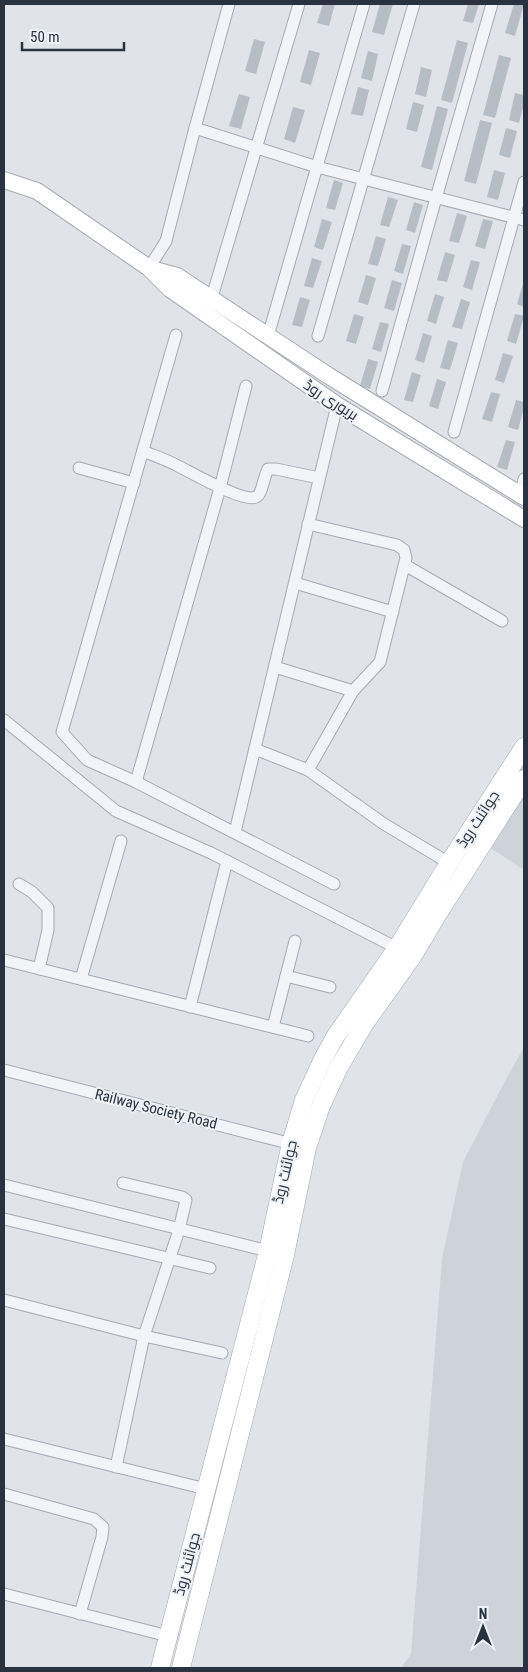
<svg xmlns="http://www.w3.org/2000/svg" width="528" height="1672" viewBox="0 0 528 1672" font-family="'Roboto Condensed',Cairo,sans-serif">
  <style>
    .built { fill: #ced3da }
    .building { fill: #b7bdc5 }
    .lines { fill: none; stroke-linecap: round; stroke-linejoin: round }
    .street-casing { stroke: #a5abb2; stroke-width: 13 }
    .secondary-casing { stroke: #a5abb2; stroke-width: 18 }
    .primary-casing { stroke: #a0a8b3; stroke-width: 19 }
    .street { stroke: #f2f4f7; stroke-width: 11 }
    .secondary { stroke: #fff; stroke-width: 16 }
    .primary { stroke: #fff; stroke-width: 18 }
    .labels { text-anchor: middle; stroke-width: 4; stroke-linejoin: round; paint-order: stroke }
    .street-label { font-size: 15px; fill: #29323f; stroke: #eff2f6 }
  </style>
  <rect width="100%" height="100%" fill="#e0e4e8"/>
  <g class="built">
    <path d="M524 762V870L475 838Z"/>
    <path d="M524 1047V1668H401L411 1654 442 1259 463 1162 505 1081Z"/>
  </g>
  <g class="building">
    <path d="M323 4H335L329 26 317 23Z"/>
    <path d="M380 4H393L384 35 372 32Z"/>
    <path d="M468 4H479L473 23 463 21Z"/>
    <path d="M514 4H524L515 36 505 33Z"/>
    <path d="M254 39 265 42 256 74 245 71Z"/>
    <path d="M457 40 468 43 452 103 441 100Z"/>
    <path d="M309 50 320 53 311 85 300 82Z"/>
    <path d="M368 51 378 54 372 81 361 78Z"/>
    <path d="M499 55 511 58 495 118 483 115Z"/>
    <path d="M421 67 432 70 426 97 415 94Z"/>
    <path d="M358 87 369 90 363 116 351 114Z"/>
    <path d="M515 93 524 95V104L519 123 509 120Z"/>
    <path d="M239 94 250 97 241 129 229 126Z"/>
    <path d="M413 102 424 105 417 132 406 129Z"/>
    <path d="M437 106 448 109 432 170 421 167Z"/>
    <path d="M293 107 305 110 295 143 284 139Z"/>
    <path d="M480 120 492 123 476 184 464 181Z"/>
    <path d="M506 128 517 131 510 158 499 155Z"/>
    <path d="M494 170 505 173 498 200 487 197Z"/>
    <path d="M334 180 343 183 335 210 326 208Z"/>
    <path d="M388 197 398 200 389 227 380 225Z"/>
    <path d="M414 202 423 205 415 233 406 230Z"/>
    <path d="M457 213 467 216 459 243 449 241Z"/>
    <path d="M322 219 332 222 323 250 314 247Z"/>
    <path d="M483 219 493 221 485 249 475 246Z"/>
    <path d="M376 236 386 239 378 266 368 264Z"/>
    <path d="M402 244 411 246 403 274 394 271Z"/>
    <path d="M445 252 455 255 447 282 437 280Z"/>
    <path d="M312 258 322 261 313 288 304 286Z"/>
    <path d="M471 260 480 262 472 290 463 287Z"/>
    <path d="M366 275 376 278 368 305 358 302Z"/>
    <path d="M392 280 402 283 394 311 384 308Z"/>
    <path d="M524 281V307L517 304Z"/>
    <path d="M435 294 444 297 436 324 427 321Z"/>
    <path d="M300 297 310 300 302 327 292 325Z"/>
    <path d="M461 299 470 302 462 329 452 327Z"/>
    <path d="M354 314 364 317 356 344 346 341Z"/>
    <path d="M515 314 524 316 516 344 507 341Z"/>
    <path d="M380 322 389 324 381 352 372 349Z"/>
    <path d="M423 333 432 336 424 363 415 360Z"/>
    <path d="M448 340 458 343 450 370 440 368Z"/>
    <path d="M503 353 513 356 504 383 495 380Z"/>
    <path d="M368 359 378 362 370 389 360 386Z"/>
    <path d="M412 372 421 375 413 402 404 400Z"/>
    <path d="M437 379 446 382 438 409 429 406Z"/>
    <path d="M491 392 500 394 492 422 482 419Z"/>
    <path d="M516 400 524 402V408L518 430 508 427Z"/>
    <path d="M506 440 515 442 507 470 497 467Z"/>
  </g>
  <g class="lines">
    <defs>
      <g id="street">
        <path d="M195 128 317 167 524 220"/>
        <path d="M149 268 166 241 195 128 229 4"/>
        <path d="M212 297 299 4"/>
        <path d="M176 335 62 732 87 760 136 782 334 884"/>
        <path d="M268 336 364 4"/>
        <path d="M318 336 414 4"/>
        <path d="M382 391 436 198 492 4"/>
        <path d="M454 432 524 182"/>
        <path d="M143 451C155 456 167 460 178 466 192 473 244 503 256 497 262 495 264 476 268 469H276L319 478"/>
        <path d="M79 468 134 483"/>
        <path d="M520 496 524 479"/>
        <path d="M405 565 502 621"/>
        <path d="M295 583 393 612"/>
        <path d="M275 667 353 691"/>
        <path d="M4 720 116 811 211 853 397 948"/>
        <path d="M255 749 308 770 384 824 449 863"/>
        <path d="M308 770 353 691 380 662 406 558 404 550 397 545 308 524"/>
        <path d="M136 782 220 488 246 386"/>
        <path d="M235 832 337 405"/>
        <path d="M19 884 32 892 48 908V930L39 969"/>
        <path d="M4 960 308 1036"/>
        <path d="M286 976 330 987"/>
        <path d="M81 979 121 841"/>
        <path d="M190 1007 227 861"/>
        <path d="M273 1027 295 941"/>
        <path d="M4 1070 296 1145"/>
        <path d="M4 1185 268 1251"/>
        <path d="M4 1219 210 1268"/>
        <path d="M4 1300 144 1336 222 1353"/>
        <path d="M4 1439 206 1489"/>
        <path d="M116 1467 144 1336 179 1230 186 1200 182 1197 123 1183"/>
        <path d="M4 1494 94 1519 103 1527 102 1537 80 1614"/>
        <path d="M4 1594 168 1636"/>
      </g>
      <g id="secondary">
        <path d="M4 180 37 191 149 268 170 289 337 405 524 519"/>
        <path d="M151 269 177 276 329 376 524 497"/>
      </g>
      <g id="primary">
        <path d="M160 1668 268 1251 291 1143 304 1100 323 1059 335 1037 397 948 449 863 524 747"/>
        <path d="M181 1668 285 1255 307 1148 321 1106 339 1067 365 1023 412 957 436 917 524 779"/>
      </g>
    </defs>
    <use href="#street" class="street-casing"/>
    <use href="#secondary" class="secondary-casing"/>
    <use href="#primary" class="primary-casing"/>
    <use href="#street" class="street"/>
    <use href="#secondary" class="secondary"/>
    <use href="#primary" class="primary"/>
  </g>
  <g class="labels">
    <g class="street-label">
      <text transform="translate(331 400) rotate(33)" y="5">بریوری روڈ</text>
      <text transform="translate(478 819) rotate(-57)" y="5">جوائنٹ روڈ</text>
      <text transform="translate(156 1109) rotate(14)" y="5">Railway Society Road</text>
      <text transform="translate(285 1172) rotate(-77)" y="5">جوائنٹ روڈ</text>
      <text transform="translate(187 1564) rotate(-75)" y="5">جوائنٹ روڈ</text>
    </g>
  </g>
  <rect width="528" height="1672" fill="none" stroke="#29323f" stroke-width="10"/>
  <g transform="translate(483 1627)" stroke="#eff2f6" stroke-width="4" paint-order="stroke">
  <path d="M0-4L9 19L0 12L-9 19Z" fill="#29323f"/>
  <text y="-8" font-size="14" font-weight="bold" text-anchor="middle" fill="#29323f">N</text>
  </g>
  <path d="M22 42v8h102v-8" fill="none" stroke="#29323f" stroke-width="2.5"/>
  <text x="30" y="42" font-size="15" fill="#29323f" stroke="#eff2f6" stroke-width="4" paint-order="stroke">50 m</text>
</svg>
